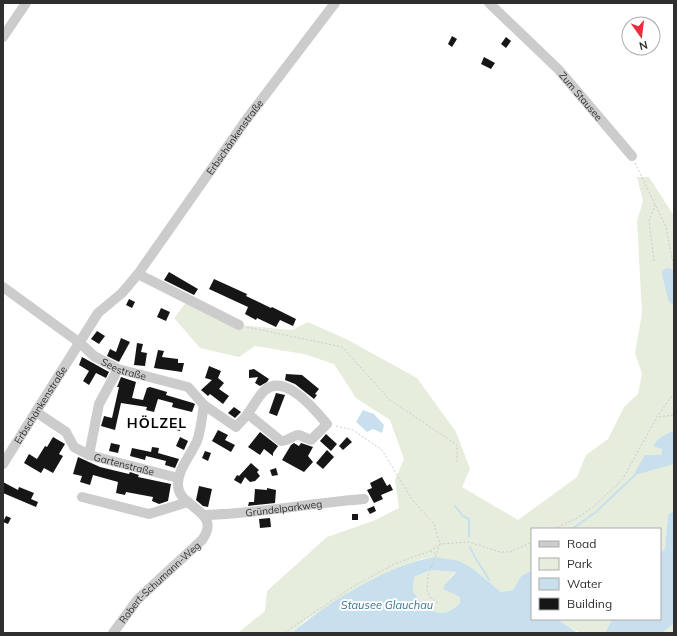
<svg xmlns="http://www.w3.org/2000/svg" width="677" height="636" viewBox="0 0 677 636" font-family="Mulish,sans-serif">
  <style>
    .green { fill: #e6eddc }
    .water { fill: #c8e0ed; fill-rule: evenodd }
    .lines { fill: none; stroke-linecap: round; stroke-linejoin: round }
    .stream { stroke: #c8e0ed; stroke-width: 2 }
    .river { stroke: #c8e0ed; stroke-width: 12 }
    .building { fill: #161616 }
    .path { stroke: #ccc; stroke-width: 1; stroke-dasharray: 2 2; stroke-linecap: butt }
    .minor { stroke: #ccc; stroke-width: 10 }
    .labels { text-anchor: middle; stroke-width: 4; stroke-linejoin: round; paint-order: stroke }
    .street-label { font-size: 10px; fill: #2f2f2f; stroke: #fff }
    .water-label { font-size: 11px; font-style: italic; fill: #3a7494; stroke: #fff }
    .district-label { font-size: 14px; font-weight: bold; letter-spacing: 1px; fill: #000; stroke: #fff }
  </style>
  <rect width="100%" height="100%" fill="#fff"/>
  <g class="green">
    <path d="M637 177H649L674 216V511L668 514 665 550 660 553V529H532V570L521 576 513 590 501 592 472 568 435 557 422 559 395 569 348 593 306 620 292 633H238L265 611 267 591 327 537 373 521 399 508 395 480 404 459 390 420 356 398 334 364 304 354 255 346 239 357 200 348 174 318 188 300 239 325 292 330 308 322 346 339 417 378 456 432 470 469 462 487 518 520 577 477 586 455 608 439 624 407 638 394 642 374 635 353 642 313 637 221 643 201Z"/>
    <path d="M431 570 455 572 450 578 451 592 460 597V603C440 623 427 609 413 592L414 577Z"/>
    <path d="M557 619H612L605 633C581 633 577 635 557 619Z"/>
    <path d="M674 623V633H662V632Z"/>
  </g>
  <g class="water">
    <path d="M363 410 374 414 384 425 382 433 373 429 367 432 356 422Z"/>
    <path d="M674 431V464L635 475 634 474 645 455H662V449L654 447C654 440 667 433 674 431Z"/>
    <path d="M674 511V623L662 633H605L612 619H660V553L665 549 668 514Z"/>
    <path d="M435 557 459 561 472 568 501 592 513 590 521 576 532 570V619H557L576 632 582 633H292C326 603 389 564 435 557ZM431 570 456 572 444 586 443 589 460 597V603C440 623 427 609 413 592L414 577Z"/>
  </g>
  <g class="lines">
    <g class="stream">
      <path d="M455 506 463 516 469 519V537"/>
      <path d="M572 529 596 512 635 475"/>
      <path d="M470 547C475 560 483 568 489 580"/>
    </g>
    <path class="river" d="M668 274 674 298"/>
  </g>
  <g class="building">
    <path d="M452 36 457 39 452 47 448 44Z"/>
    <path d="M506 37 511 41 506 48 501 44Z"/>
    <path d="M484 57 495 63 491 69 481 64Z"/>
    <path d="M169 272 198 289 194 295 164 280Z"/>
    <path d="M214 279 247 294 246 296 271 308 272 307 296 319 293 326 280 320 276 327 257 318 256 320 245 314 248 307 209 289Z"/>
    <path d="M129 299 135 302 132 308 126 305Z"/>
    <path d="M161 308 170 312 166 321 157 317Z"/>
    <path d="M97 331 105 336 99 344 91 339Z"/>
    <path d="M121 338 130 342 119 362 107 356 110 349 116 352Z"/>
    <path d="M137 343 143 344 141 352 147 353 145 366 134 365Z"/>
    <path d="M158 350 164 351 162 357 178 359V363H184L182 372 154 368Z"/>
    <path d="M82 357 109 372 106 378 96 373 89 385 83 381 89 371 79 365Z"/>
    <path d="M209 366 221 371 218 378 224 383 219 389 229 396 223 404 210 394 208 396 201 390 212 380 205 378Z"/>
    <path d="M254 369 269 379 267 382 260 386 255 383 258 377 249 378V370Z"/>
    <path d="M286 374 302 375 319 389 315 394 317 395 314 399 295 384 285 380Z"/>
    <path d="M121 377 136 382 132 398 143 400 147 388 150 387 167 392 166 395 193 403 195 404 192 412 172 407 173 403 158 399 154 412 146 410 147 407 121 403 115 430 101 426 104 416 112 418 119 387H117Z"/>
    <path d="M276 393 285 395 277 416 269 413Z"/>
    <path d="M234 407 241 412 235 418 228 413Z"/>
    <path d="M175 420 182 422 180 431 173 429Z"/>
    <path d="M218 430 228 435 225 440 235 445 231 452 212 441Z"/>
    <path d="M260 432 278 446 273 453V456L264 449 260 455 248 447Z"/>
    <path d="M326 434 337 444 331 451 320 441Z"/>
    <path d="M53 437 65 444 59 454 63 456 53 473 44 468 41 473 24 463 29 454 37 459 45 446 47 447Z"/>
    <path d="M180 437 188 441 184 450 176 446Z"/>
    <path d="M347 437 352 442 343 450 339 446Z"/>
    <path d="M111 443 120 445 118 453 109 451Z"/>
    <path d="M294 443 299 446 301 443 313 447 308 456 313 462 304 472 282 460 291 445Z"/>
    <path d="M152 447 159 448 158 453 179 459 175 468 165 465 166 461 146 456 145 460 130 456 132 448 151 452Z"/>
    <path d="M327 450 334 457 323 469 316 463Z"/>
    <path d="M205 451 211 453 208 461 202 458Z"/>
    <path d="M78 457 100 467 129 474 130 472 139 475 138 477 171 484 168 501 159 504 152 501 153 497 126 492 125 495 116 493 118 482 93 475 90 485 80 482 82 476 73 474Z"/>
    <path d="M251 463 259 470 257 472 260 476 255 481 250 482 245 477 241 484 234 480 237 475 239 476Z"/>
    <path d="M276 468 278 475 272 476 270 470Z"/>
    <path d="M382 477 387 486 390 484 393 490 381 495 383 499 374 503 367 490 372 488 370 483Z"/>
    <path d="M3 482 18 490 19 487 34 493 31 499 38 502 36 507 3 493Z"/>
    <path d="M199 486 212 489 208 507 203 506 196 500Z"/>
    <path d="M267 488 276 490 275 503 248 506 249 502H254L255 489 267 490Z"/>
    <path d="M374 506 376 511 370 514 367 509Z"/>
    <rect x="352" y="514" width="6" height="6"/>
    <path d="M6 516 11 518 8 524 3 522Z"/>
    <path d="M270 518 271 527 260 528 259 519Z"/>
  </g>
  <g class="lines">
    <g class="path">
      <path d="M635 163 666 227 674 269"/>
      <path d="M654 261 649 221 655 205"/>
      <path d="M247 327 342 347 390 400 457 445V462"/>
      <path d="M659 417 674 415"/>
      <path d="M336 426 353 430 382 450 411 498 434 524 440 544 428 576 427 591 431 598 439 604"/>
      <path d="M554 529 577 518 593 507 622 480 657 417 674 393"/>
      <path d="M430 551 436 554"/>
      <path d="M284 633 349 589 394 564 430 551 440 544 469 542 500 552H510L532 542"/>
    </g>
    <g class="minor">
      <path id="s1" d="M489 3 558 69 632 156"/>
      <path d="M3 37 26 3"/>
      <path d="M138 274 239 325"/>
      <path id="s2" d="M3 287 80 343 94 356 118 369 188 387 204 405 236 427C240 422 245 418 248 413 254 406 258 396 265 390 286 373 316 411 327 424L311 440C307 439 303 436 299 435 293 435 288 441 281 441L248 414"/>
      <path id="s3" d="M118 369 99 404 89 455 178 478"/>
      <path d="M36 412 66 432 74 447 89 455"/>
      <path id="s4" d="M3 464 98 313 122 293 138 274 246 120 335 3"/>
      <path d="M82 497 149 514 188 502"/>
      <path id="s5" d="M203 515C257 514 310 503 364 499"/>
      <path id="s6" d="M113 633 138 599 202 540C223 511 179 508 178 486 177 470 191 455 197 441 201 430 202 416 204 405"/>
    </g>
  </g>
  <g class="labels">
    <g class="street-label">
      <text dy="4" stroke="none"><textPath href="#s1" startOffset="131">Zum Stausee</textPath></text>
      <text dy="4" stroke="none"><textPath href="#s4" startOffset="402">Erbschänkenstraße</textPath></text>
      <text dy="4" stroke="none"><textPath href="#s2" startOffset="147">Seestraße</textPath></text>
      <text dy="4" stroke="none"><textPath href="#s4" startOffset="70">Erbschänkenstraße</textPath></text>
      <text dy="4" stroke="none"><textPath href="#s3" startOffset="128">Gartenstraße</textPath></text>
      <text dy="4" stroke="none"><textPath href="#s5" startOffset="81">Gründelparkweg</textPath></text>
      <text dy="4" stroke="none"><textPath href="#s6" startOffset="69">Robert-Schumann-Weg</textPath></text>
    </g>
    <g class="water-label">
      <text x="387" y="609">Stausee Glauchau</text>
    </g>
    <g class="district-label">
      <text x="157" y="428">HÖLZEL</text>
    </g>
  </g>
  <rect width="677" height="636" fill="none" stroke="#2f2f2f" stroke-width="8"/>
  <rect x="531" y="528" width="130" height="92" fill="#ffffff" stroke="#acacac"/>
  <rect x="539" y="541" width="20" height="6" fill="#cccccc" stroke="#acacac"/>
  <text x="567" y="548" font-size="12" fill="#2f2f2f">Road</text>
  <rect x="539" y="558" width="20" height="12" fill="#e6eddc" stroke="#acacac"/>
  <text x="567" y="568" font-size="12" fill="#2f2f2f">Park</text>
  <rect x="539" y="578" width="20" height="12" fill="#c8e0ed" stroke="#acacac"/>
  <text x="567" y="588" font-size="12" fill="#2f2f2f">Water</text>
  <rect x="539" y="598" width="20" height="12" fill="#161616" stroke="#acacac"/>
  <text x="567" y="608" font-size="12" fill="#2f2f2f">Building</text>
  <g transform="translate(641 36) rotate(166)"><circle r="19" fill="#ffffff" stroke="#acacac"/>
  <path d="M0-3L7 15L0 10L-7 15Z" fill="#eb2c40"/>
  <text y="-6" font-size="11" font-weight="bold" text-anchor="middle" fill="#2f2f2f">N</text>
  </g>
</svg>
